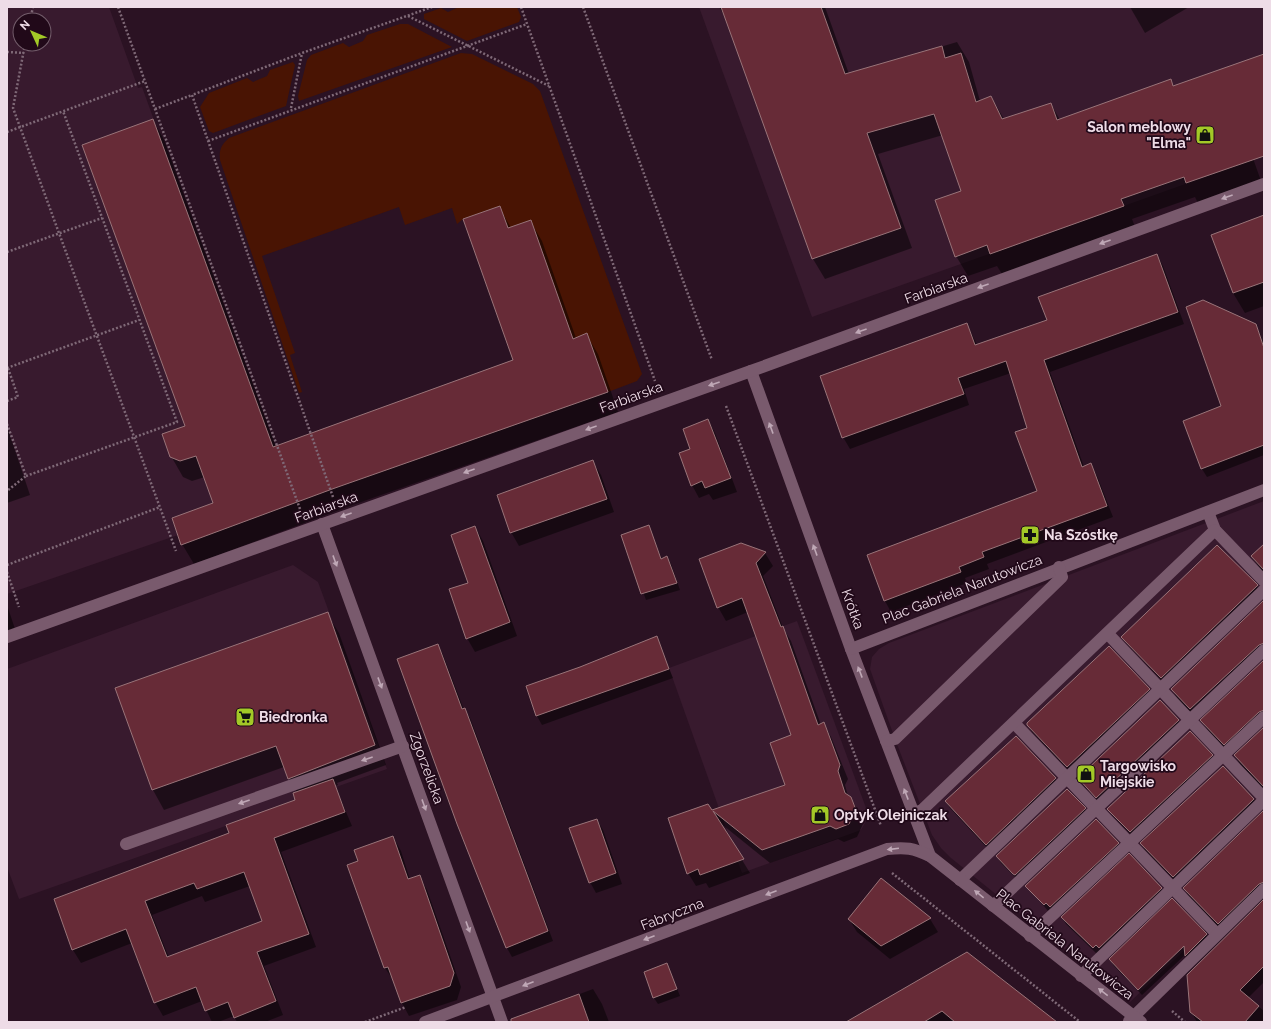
<svg xmlns="http://www.w3.org/2000/svg" width="1271" height="1029" viewBox="0 0 1271 1029" font-family="Raleway,sans-serif">
  <style>
    .built { fill: #381a2e; fill-rule: evenodd }
    .green { fill: #491403 }
    .shadow { fill: #0007; fill-rule: evenodd }
    .building { fill: #672b37; stroke: #997479; fill-rule: evenodd }
    .lines { fill: none; stroke-linecap: round; stroke-linejoin: round }
    .path { stroke: #7f6977; stroke-width: 2.5; stroke-dasharray: 2 2; stroke-linecap: butt }
    .minor { stroke: #795a6d; stroke-width: 12 }
    .oneway { fill: #bfa8b6 }
    .labels { text-anchor: middle; stroke-width: 3.5; stroke-linejoin: round; paint-order: stroke }
    .poi-label { font-size: 14px; font-weight: bold; fill: #eedce7; stroke: #210919; text-anchor: start }
    .street-label { font-size: 14px; fill: #eedce7; stroke: #210919 }
  </style>
  <rect width="100%" height="100%" fill="#2b1223"/>
  <g class="built">
    <path d="M7 7H109L138 88 142 87 293 503 178 535 7 594ZM20 20H44V44H20Z"/>
    <path d="M699 7H1264V156L812 317Z"/>
    <path d="M1264 501V874L1130 1002 951 858 941 848 932 835 895 739 870 669 872 657 879 649 889 643Z"/>
    <path d="M293 565 318 582 387 769 19 899 7 867V669Z"/>
    <path d="M797 621 869 816 861 830 742 873 669 668Z"/>
  </g>
  <g class="green">
    <path d="M459 7H517L521 17 519 22 467 41 424 19V14L441 8 448 12Z"/>
    <path d="M400 24H408L452 47 299 101 298 96 307 60 311 55 343 43 349 47 363 41 367 35Z"/>
    <path d="M461 53 472 54 533 84 540 91 642 374 637 381 608 392 587 333 573 339 531 220 508 228 500 206 463 219 457 224 452 208 405 225 399 207 262 256 295 353 290 355 302 392 299 393 220 160C219 150 221 145 229 138Z"/>
    <path d="M293 62 295 65 286 106 213 133 209 131 200 107 209 93 247 78 253 82 267 76 270 70Z"/>
  </g>
  <g class="shadow">
    <path d="M719 7H825L849 74 957 42 969 62 980 101 991 97 1004 119 1051 104 1060 120 1170 80 1174 87 1259 57 1258 56 1264 53V117L1243 130 1261 181 1198 203 1195 197 1132 219 1135 227 1002 274 997 266 968 276 956 256 963 191 943 135 878 154 912 248 825 279 813 259 728 22Z"/>
    <path d="M931 7H945L932 8Z"/>
    <path d="M1130 7H1189L1145 33Z"/>
    <path d="M153 120 164 140 276 447 514 361 499 207 511 228 530 221 542 241 576 338 586 334 598 354 618 412 347 507 194 564 182 544 214 503 205 477 192 481 183 477 171 456 187 427Z"/>
    <path d="M1264 216V306L1245 313 1233 293 1212 236Z"/>
    <path d="M1157 255 1163 266 1184 324 1050 372 1084 467 1090 464 1097 476 1113 517 987 564 989 569 965 578 967 583 891 612 885 601 1038 492 1028 429 1011 373 964 389 969 405 850 449 843 437 967 324 977 345 1048 321Z"/>
    <path d="M1255 325 1264 345V455L1207 477 1202 469 1222 407Z"/>
    <path d="M708 420 715 433 737 492 713 500 709 494 699 498 692 485V449Z"/>
    <path d="M7 426 30 495 7 503Z"/>
    <path d="M593 462 601 475 614 512 519 546 511 532Z"/>
    <path d="M648 526 662 559 667 557 671 564 680 590 646 600 623 536Z"/>
    <path d="M475 527 483 541 517 636 475 652 467 638 469 583Z"/>
    <path d="M741 544 765 553 773 566 763 576 783 628 791 641 821 725 824 724 831 737 848 779 845 785 848 796 859 811 863 824 857 837 844 842 838 839 770 863 719 822 750 873 709 888 706 883 696 886 688 873 712 811 786 786 792 736 748 612 726 621 718 607Z"/>
    <path d="M1264 545V574L1252 557Z"/>
    <path d="M1217 546 1257 586 1261 593 1165 684 1126 643 1122 637Z"/>
    <path d="M1264 602V655L1197 719 1178 700 1172 689Z"/>
    <path d="M7 605 15 629 7 632Z"/>
    <path d="M327 614 339 633 386 765 337 783 338 785 335 786 352 826 281 852 316 947 264 966 283 1015 265 1022H237L234 1016 218 1022H212L202 1001 163 1016 155 1002 132 943 81 963 73 950 230 834 296 801 297 793 284 767 164 810 153 790ZM250 886 263 921 169 958 152 915 202 896 205 902Z"/>
    <path d="M656 637 673 678 542 725 537 716 527 687 580 668Z"/>
    <path d="M438 646 443 655 464 710 470 718 553 941 512 957 507 948Z"/>
    <path d="M1264 662V723L1230 754 1208 731 1202 721Z"/>
    <path d="M1149 689 1153 696 1071 773 1032 732 1028 725Z"/>
    <path d="M1178 720 1182 727 1101 804 1083 785 1079 778Z"/>
    <path d="M1264 729V790L1241 766 1235 756Z"/>
    <path d="M1212 755 1216 762 1134 838 1112 815 1108 809Z"/>
    <path d="M1223 767 1254 799 1257 806 1177 883 1145 850 1141 843Z"/>
    <path d="M1055 778 1059 785 990 851 950 808 946 802Z"/>
    <path d="M1085 809 1089 815 1019 881 1001 863 997 856Z"/>
    <path d="M1264 810V895L1224 934 1190 899 1184 888Z"/>
    <path d="M597 820 603 830 622 884 596 893 590 882Z"/>
    <path d="M393 837 401 851 410 880 419 876 427 890 461 987 457 1000 409 1016 402 1003 394 981 385 968 359 862Z"/>
    <path d="M1118 843 1122 850 1048 911 1027 886Z"/>
    <path d="M881 880 930 919 938 932 890 959 857 932 849 919Z"/>
    <path d="M1161 888 1165 895 1097 954 1066 924 1062 917Z"/>
    <path d="M1264 899V982L1248 998 1264 1011V1022H1197L1191 1011Z"/>
    <path d="M1172 900 1206 935 1210 941 1189 962 1185 955 1142 995 1114 966 1110 959Z"/>
    <path d="M967 953 1057 1022H882Z"/>
    <path d="M667 964 680 996 658 1004 654 998Z"/>
    <path d="M593 989 602 1004 609 1022H530L527 1014Z"/>
  </g>
  <g class="building">
    <path d="M721 7H821L845 74 942 46 945 58 961 53 976 102 991 96 1002 119 1051 103 1057 120 1171 79 1173 86 1264 54V156L1186 183 1184 177 1121 199 1124 206 990 254 987 245 955 257 935 200 961 191 934 114 867 133 901 228 812 259Z"/>
    <path d="M153 119 273 447 513 360 463 219 500 206 508 228 531 220 573 339 587 333 608 392 335 488 181 545 172 518 213 503 196 456 180 461 170 457 162 434 185 426 82 145Z"/>
    <path d="M1264 215V282L1233 293 1211 235Z"/>
    <path d="M1157 254 1178 312 1044 360 1082 467 1091 463 1107 506 982 552 984 557 959 567 961 572 884 601 867 555 1037 491 1015 432 1027 428 1006 361 958 378 964 394 842 438 820 376 967 323 975 345 1047 320 1038 297Z"/>
    <path d="M1203 300 1256 324 1264 348V445L1201 469 1183 421 1221 406 1186 307Z"/>
    <path d="M708 419 731 478 705 488 702 481 691 486 679 453 690 449 683 429Z"/>
    <path d="M593 460 607 499 510 533 497 495Z"/>
    <path d="M649 525 661 559 667 556 677 583 641 594 621 535Z"/>
    <path d="M475 526 510 622 466 639 449 589 468 583 451 535Z"/>
    <path d="M741 543 766 552 756 563 781 627 783 626 818 725 824 722 840 765 838 771 845 793 851 797 856 810 849 824 836 829 830 826 762 850 713 811 744 859 700 875 698 869 687 874 668 818 708 804 712 810 785 785 770 743 791 735 742 598 717 608 699 559Z"/>
    <path d="M1264 544V570L1251 556Z"/>
    <path d="M1217 545 1258 585 1161 678 1121 637Z"/>
    <path d="M1264 600V643L1259 645 1190 709 1171 689Z"/>
    <path d="M328 612 375 745 288 779 276 746 152 790 115 688Z"/>
    <path d="M657 636 669 669 536 716 526 686 580 667Z"/>
    <path d="M438 644 462 709 465 708 548 931 506 948 457 824 397 659Z"/>
    <path d="M1109 646 1150 689 1067 767 1027 725V723Z"/>
    <path d="M1264 660V710L1259 712 1224 745 1200 720Z"/>
    <path d="M1160 700 1179 720 1096 798 1078 778Z"/>
    <path d="M1264 727V787L1234 755Z"/>
    <path d="M1190 731 1213 755 1130 832 1107 809Z"/>
    <path d="M1016 736 1056 778 986 845 945 801Z"/>
    <path d="M1223 766 1254 799 1173 877 1140 843Z"/>
    <path d="M333 779 345 812 274 838 309 934 257 952 276 1001 234 1018 228 1002 205 1011 196 987 154 1003 126 929 72 950 54 899 229 833 226 825 295 800 293 793ZM244 872 262 921 167 957 145 901 194 883 197 889Z"/>
    <path d="M1067 789 1086 808 1015 875 1013 874 996 856Z"/>
    <path d="M1264 810V882L1259 884 1218 924 1183 888Z"/>
    <path d="M597 819 616 873 589 883 569 828Z"/>
    <path d="M1096 819 1119 843 1050 907 1046 903 1044 905 1025 886Z"/>
    <path d="M393 836 408 879 420 875 454 973 450 986 401 1003 388 967 384 968 347 865 358 861 354 850Z"/>
    <path d="M1129 853 1162 888 1099 948 1096 945 1093 948 1061 917Z"/>
    <path d="M881 878 931 918 881 946 848 919Z"/>
    <path d="M1172 898 1207 934 1185 956 1184 946 1138 990 1109 959Z"/>
    <path d="M1264 899V966L1240 990 1259 1006 1245 1022H1203L1190 1012 1187 975Z"/>
    <path d="M967 952 1057 1022H955L942 1011 924 1022H846Z"/>
    <path d="M667 963 677 989 653 998 644 972Z"/>
    <path d="M579 994 589 1022H511V1019Z"/>
  </g>
  <g class="lines">
    <g class="path">
      <path d="M118 7 300 509"/>
      <path d="M521 7 655 381"/>
      <path d="M583 7 712 360"/>
      <path d="M408 16 549 86"/>
      <path d="M30 20 33 7"/>
      <path d="M25 44 13 108 176 551"/>
      <path d="M7 52 24 53"/>
      <path d="M291 108 302 53"/>
      <path d="M155 109 192 95"/>
      <path d="M7 132 145 81"/>
      <path d="M208 141 527 24"/>
      <path d="M7 252 102 218"/>
      <path d="M7 368 139 320"/>
      <path d="M7 401 18 397 8 368"/>
      <path d="M726 406 881 826"/>
      <path d="M7 424 26 476 7 491"/>
      <path d="M26 476 177 422 63 111"/>
      <path d="M333 497 192 95 302 53 432 7"/>
      <path d="M7 565 160 507"/>
      <path d="M7 572 19 607"/>
      <path d="M892 873 1080 1022"/>
      <path d="M1172 1011 1185 1022"/>
      <path d="M365 1022 406 1007"/>
    </g>
    <g class="minor">
      <path d="M751 371 851 649 930 856"/>
      <path d="M1208 512 1215 530 1264 581"/>
      <path d="M322 524 502 1022"/>
      <path d="M1108 634 1264 798"/>
      <path d="M7 637 751 371 1264 184"/>
      <path d="M851 649 1264 490"/>
      <path d="M1014 723 1217 934"/>
      <path d="M886 741 895 739 1062 577 1059 567"/>
      <path d="M913 814 922 810 1215 530"/>
      <path d="M126 844 403 746"/>
      <path d="M960 880 1264 590"/>
      <path d="M993 906 1264 650"/>
      <path d="M1030 936 1264 717"/>
      <path d="M1081 976 1264 800"/>
      <path d="M1129 1021 1264 889"/>
      <path d="M425 1022 887 849C906 847 913 848 930 856L1141 1022"/>
    </g>
  </g>
  <defs><path id="oneway-solid" d="M-6-.8H1V-3.2L6.5 0L1 3.2V.8H-6Z"/></defs>
  <g class="oneway">
    <use href="#oneway-solid" transform="translate(1227 197) rotate(160)"/>
    <use href="#oneway-solid" transform="translate(1105 242) rotate(160)"/>
    <use href="#oneway-solid" transform="translate(983 286) rotate(160)"/>
    <use href="#oneway-solid" transform="translate(861 331) rotate(160)"/>
    <use href="#oneway-solid" transform="translate(714 384) rotate(161)"/>
    <use href="#oneway-solid" transform="translate(591 428) rotate(160)"/>
    <use href="#oneway-solid" transform="translate(771 428) rotate(-110)"/>
    <use href="#oneway-solid" transform="translate(469 471) rotate(160)"/>
    <use href="#oneway-solid" transform="translate(346 515) rotate(160)"/>
    <use href="#oneway-solid" transform="translate(815 550) rotate(-110)"/>
    <use href="#oneway-solid" transform="translate(335 561) rotate(70)"/>
    <use href="#oneway-solid" transform="translate(860 672) rotate(-111)"/>
    <use href="#oneway-solid" transform="translate(380 683) rotate(70)"/>
    <use href="#oneway-solid" transform="translate(367 759) rotate(161)"/>
    <use href="#oneway-solid" transform="translate(906 794) rotate(-111)"/>
    <use href="#oneway-solid" transform="translate(244 802) rotate(161)"/>
    <use href="#oneway-solid" transform="translate(424 805) rotate(70)"/>
    <use href="#oneway-solid" transform="translate(893 849) rotate(173)"/>
    <use href="#oneway-solid" transform="translate(771 893) rotate(159)"/>
    <use href="#oneway-solid" transform="translate(979 894) rotate(-141)"/>
    <use href="#oneway-solid" transform="translate(468 927) rotate(70)"/>
    <use href="#oneway-solid" transform="translate(649 938) rotate(159)"/>
    <use href="#oneway-solid" transform="translate(528 984) rotate(159)"/>
    <use href="#oneway-solid" transform="translate(1103 992) rotate(-142)"/>
  </g>
  <defs>
    <symbol id="shop-square" viewBox="-11 -11 22 22"><rect x="-9" y="-9" width="18" height="18" rx="4" fill="#a3c927" stroke="#210919"/><path d="M-5-2.5h2.3a2.7 3.5 0 0 1 5.4 0H5L5.5 6h-11ZM-1.5-2.5h3a1.5 2.3 0 0 0-3 0Z" fill="#111"/></symbol>
    <symbol id="pharmacy-square" viewBox="-11 -11 22 22"><rect x="-9" y="-9" width="18" height="18" rx="4" fill="#a3c927" stroke="#210919"/><path d="M-2-6h4v4h4v4h-4v4h-4v-4h-4v-4h4Z" fill="#111"/></symbol>
    <symbol id="supermarket-square" viewBox="-11 -11 22 22"><rect x="-9" y="-9" width="18" height="18" rx="4" fill="#a3c927" stroke="#210919"/><path d="M-6-5.5h2.5l.6 2H6L4.5 2H-2.5L-4.4-4H-6ZM-1.5 3.2a1.3 1.3 0 1 0 .1 0ZM3 3.2a1.3 1.3 0 1 0 .1 0Z" fill="#111"/></symbol>
  </defs>
  <g fill-rule="evenodd">
    <use href="#shop-square" x="1194" y="124" width="22" height="22"/>
    <use href="#pharmacy-square" x="1019" y="524" width="22" height="22"/>
    <use href="#supermarket-square" x="234" y="706" width="22" height="22"/>
    <use href="#shop-square" x="1075" y="763" width="22" height="22"/>
    <use href="#shop-square" x="809" y="804" width="22" height="22"/>
  </g>
  <g class="labels">
    <g class="poi-label">
      <text x="1191" y="132" text-anchor="end">Salon meblowy<tspan x="1191" dy="16">"Elma"</tspan></text>
      <text x="1044" y="540">Na Szóstkę</text>
      <text x="259" y="722">Biedronka</text>
      <text x="1100" y="771">Targowisko<tspan x="1100" dy="16">Miejskie</tspan></text>
      <text x="834" y="820">Optyk Olejniczak</text>
    </g>
    <g class="street-label">
      <text transform="translate(936 288) rotate(-20)" y="5">Farbiarska</text>
      <text transform="translate(631 397) rotate(-20)" y="5">Farbiarska</text>
      <text transform="translate(326 507) rotate(-20)" y="5">Farbiarska</text>
      <text transform="translate(962 589) rotate(-21)" y="5">Plac Gabriela Narutowicza</text>
      <text transform="translate(853 609) rotate(70)" y="5">Krótka</text>
      <text transform="translate(427 768) rotate(70)" y="5">Zgorzelicka</text>
      <text transform="translate(672 914) rotate(-21)" y="5">Fabryczna</text>
      <text transform="translate(1065 944) rotate(38)" y="5">Plac Gabriela Narutowicza</text>
    </g>
  </g>
  <rect width="1271" height="1029" fill="none" stroke="#eedce7" stroke-width="16"/>
  <g transform="translate(32 32) rotate(314)"><circle r="19" fill="#210919" stroke="#735d6b"/>
  <path d="M0-3L7 15L0 10L-7 15Z" fill="#a3c927"/>
  <text y="-6" font-size="11" font-weight="bold" text-anchor="middle" fill="#eedce7">N</text>
  </g>
</svg>
